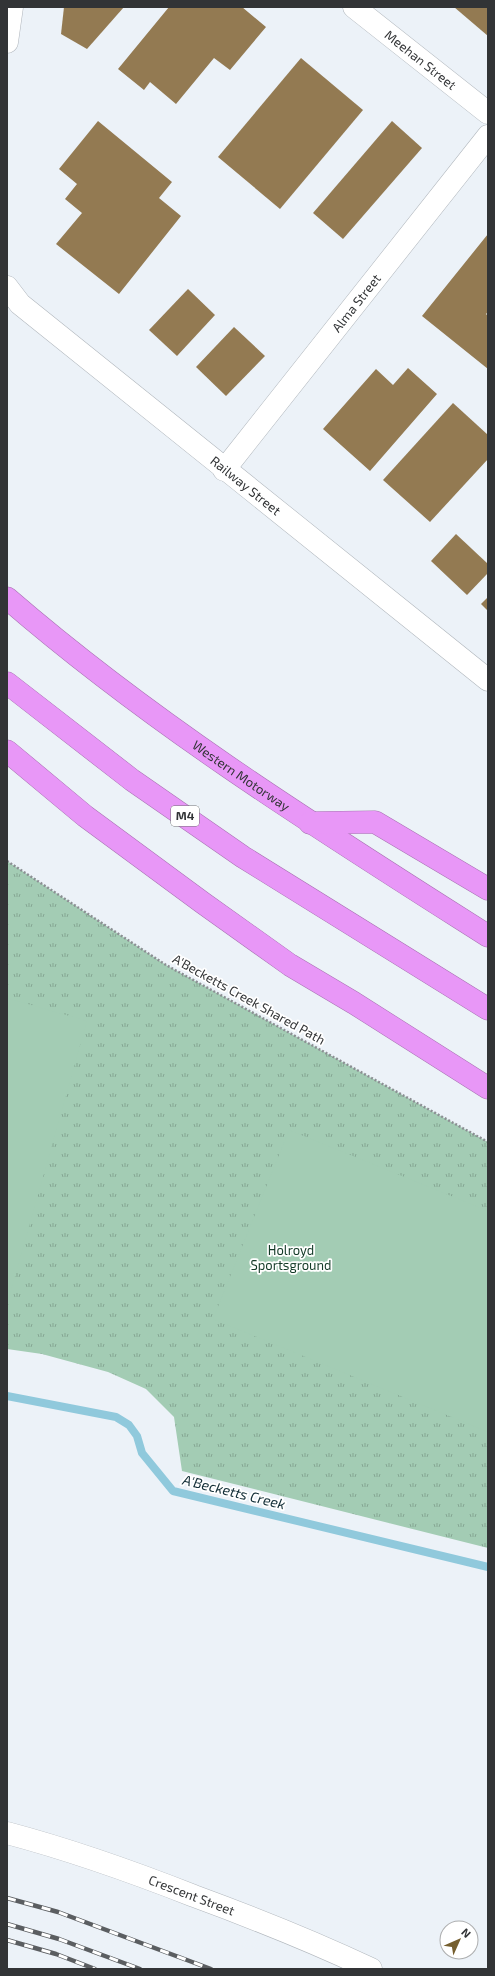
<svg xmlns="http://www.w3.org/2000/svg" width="495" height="1976" viewBox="0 0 495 1976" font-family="'Exo 2',sans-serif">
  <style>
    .park { fill: url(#park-tufts) }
    .pitch { fill: #a3ccb4 }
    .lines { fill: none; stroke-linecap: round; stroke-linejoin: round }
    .stream { stroke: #90c9dc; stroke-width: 8 }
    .building { fill: #937a52 }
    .street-casing { stroke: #b1b7bd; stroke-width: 23 }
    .secondary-casing { stroke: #b1b7bd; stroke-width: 23 }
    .highway-casing { stroke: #a874b3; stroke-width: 23 }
    .path { stroke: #8b8f93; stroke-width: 2.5; stroke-dasharray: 2 2; stroke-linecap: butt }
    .street { stroke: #fff; stroke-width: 22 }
    .secondary { stroke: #fff; stroke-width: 22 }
    .highway { stroke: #e897f7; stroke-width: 22 }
    .rail-casing { stroke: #5b5e61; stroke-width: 4.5 }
    .rail { stroke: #fff; stroke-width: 3; stroke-dasharray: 9; stroke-linecap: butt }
    .labels { text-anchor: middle; stroke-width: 3.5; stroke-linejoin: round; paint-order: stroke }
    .shield { fill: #fff; stroke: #707172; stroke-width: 1 }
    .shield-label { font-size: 12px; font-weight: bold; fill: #323436 }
    .street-label { font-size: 13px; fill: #323436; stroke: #fff }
    .park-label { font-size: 13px; fill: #123926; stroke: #fff }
    .water-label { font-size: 14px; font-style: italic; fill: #122e37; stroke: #fff }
  </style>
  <defs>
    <pattern id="park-tufts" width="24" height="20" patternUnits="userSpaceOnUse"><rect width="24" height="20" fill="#a3ccb4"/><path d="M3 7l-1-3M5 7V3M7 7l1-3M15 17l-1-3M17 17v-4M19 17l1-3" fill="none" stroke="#85a693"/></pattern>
  </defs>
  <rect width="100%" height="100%" fill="#ecf2f8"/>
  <path class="park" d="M7 861 166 965 488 1142V1548L182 1471 174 1417 146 1389 108 1372 42 1354 7 1349Z"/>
  <g class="pitch">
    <path d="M7 998 87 1021 10 1294 7 1293Z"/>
    <path d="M289 1130 488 1211V1432L213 1319Z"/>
  </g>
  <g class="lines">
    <path class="stream" d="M7 1396 116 1417 129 1425 137 1436 142 1453 173 1491 488 1567"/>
  </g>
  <g class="building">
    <path d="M64 7H124L87 49 61 34Z"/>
    <path d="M169 7H242L266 27 230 70 214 58 176 104 150 82 144 90 118 69Z"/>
    <path d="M454 7H488V36Z"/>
    <path d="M301 58 363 110 280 209 218 157Z"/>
    <path d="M98 121 172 182 159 198 181 216 119 294 56 244 82 213 65 199 77 184 59 169Z"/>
    <path d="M392 121 422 148 343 239 313 213Z"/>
    <path d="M488 234V312L486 314 488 316V369L422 316Z"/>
    <path d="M188 289 215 315 177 356 149 330Z"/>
    <path d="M234 327 265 356 226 396 196 367Z"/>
    <path d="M408 368 437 394 370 471 323 429 376 369 393 385Z"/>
    <path d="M453 403 488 435V459L430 522 383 480Z"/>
    <path d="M456 534 488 564V573L467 595 431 561Z"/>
    <path d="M488 597V611L481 604Z"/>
  </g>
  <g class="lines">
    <defs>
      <g id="street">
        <path id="s1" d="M354 7 488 113"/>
        <path d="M7 42 12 7"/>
        <path id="s2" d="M7 287 20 304 488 680"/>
        <path id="s3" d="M224 470 488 136"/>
      </g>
      <g id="secondary">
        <path id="s4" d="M7 1833C71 1850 133 1872 194 1896 254 1918 314 1942 371 1969"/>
      </g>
      <g id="highway">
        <path id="s5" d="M7 598C156 727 323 831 488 936"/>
        <path d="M7 683 132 780 243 857 488 1009"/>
        <path d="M7 751 85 816 203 903 290 965 354 1003 488 1088"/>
        <path d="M310 823 375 822 488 889"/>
      </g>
    </defs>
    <use href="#street" class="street-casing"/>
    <use href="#secondary" class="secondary-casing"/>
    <use href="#highway" class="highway-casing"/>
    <path class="path" d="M7 861 166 965 488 1142"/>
    <use href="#street" class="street"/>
    <use href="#secondary" class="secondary"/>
    <use href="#highway" class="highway"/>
    <defs>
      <g id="rail">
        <path d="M7 1898 58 1912 211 1969"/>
        <path d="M7 1924 59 1939 140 1969"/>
        <path d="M7 1940 56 1954 95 1969"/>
      </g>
    </defs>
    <use href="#rail" class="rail-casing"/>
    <use href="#rail" class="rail"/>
  </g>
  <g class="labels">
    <rect class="shield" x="171" y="806" width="28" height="20" rx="3"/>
    <g class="shield-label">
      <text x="185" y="820">M4</text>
    </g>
    <g class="street-label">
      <text dy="5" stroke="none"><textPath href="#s1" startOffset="85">Meehan Street</textPath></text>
      <text dy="5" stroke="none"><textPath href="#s3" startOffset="213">Alma Street</textPath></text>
      <text dy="5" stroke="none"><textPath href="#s2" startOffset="311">Railway Street</textPath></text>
      <text dy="5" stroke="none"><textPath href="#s5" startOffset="294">Western Motorway</textPath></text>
      <text transform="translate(249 999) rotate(29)" y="5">A'Becketts Creek Shared Path</text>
      <text dy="5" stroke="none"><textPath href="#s4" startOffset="195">Crescent Street</textPath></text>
    </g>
    <g class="park-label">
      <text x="291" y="1255">Holroyd<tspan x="291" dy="15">Sportsground</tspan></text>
    </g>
    <g class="water-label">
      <text transform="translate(234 1492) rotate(14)" y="5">A'Becketts Creek</text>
    </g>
  </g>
  <rect width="495" height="1976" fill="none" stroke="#323436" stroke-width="16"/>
  <g transform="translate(459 1940) rotate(45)"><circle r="19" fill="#ffffff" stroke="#adaeaf"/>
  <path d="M0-3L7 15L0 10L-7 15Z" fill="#755e2e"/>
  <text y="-6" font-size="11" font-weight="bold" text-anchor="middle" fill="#323436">N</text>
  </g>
</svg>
